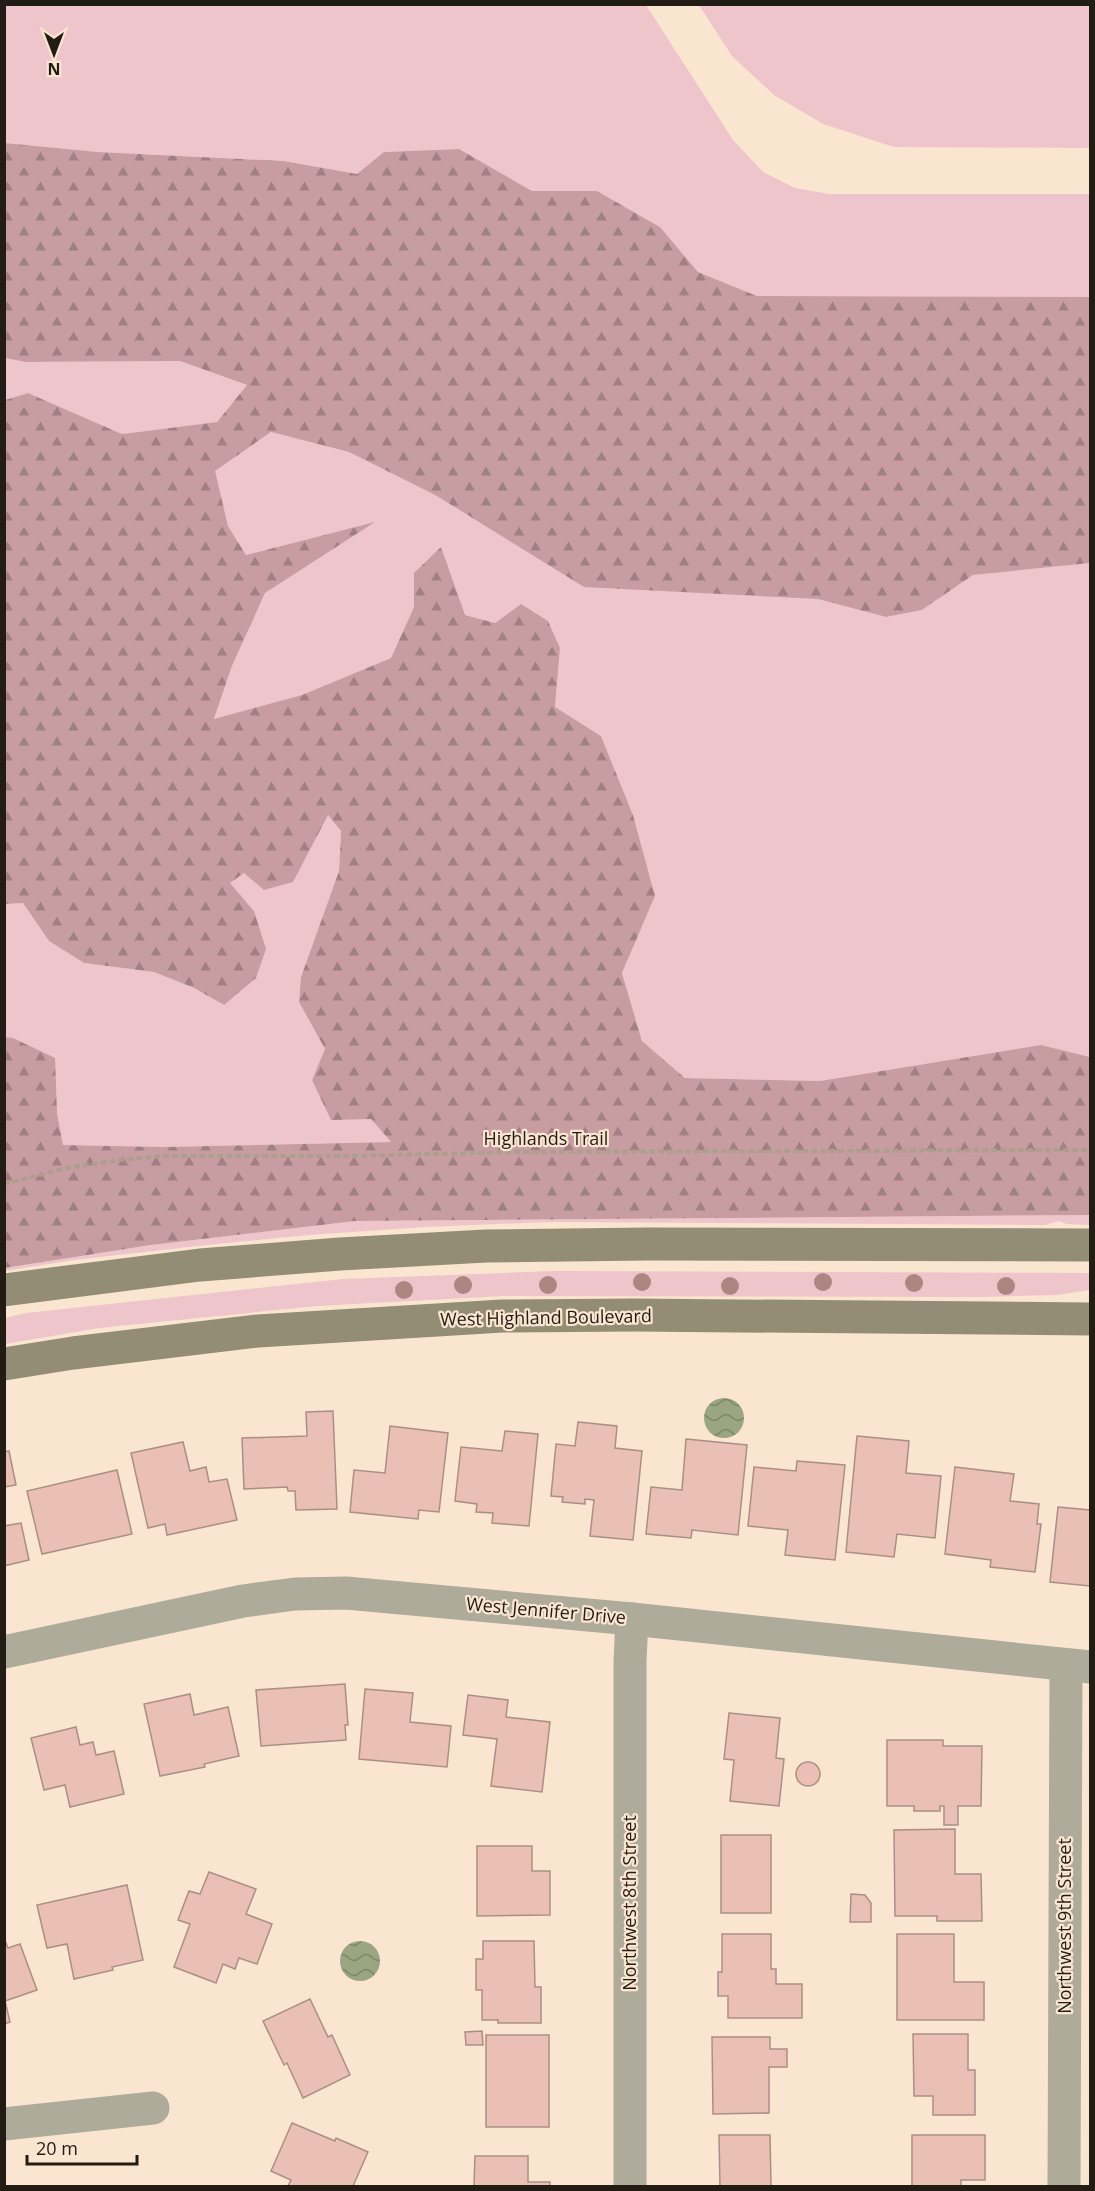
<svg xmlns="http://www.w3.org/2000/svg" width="1095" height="2191" viewBox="0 0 1095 2191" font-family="'Open Sans',sans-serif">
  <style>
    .grass { fill: #eec5ca }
    .forest { fill: url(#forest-firs) }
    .water { fill: url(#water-waves) }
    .building { fill: #e9c0b3; stroke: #aa8f86; stroke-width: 1.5 }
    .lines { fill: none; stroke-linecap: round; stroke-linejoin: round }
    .path { stroke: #ae9e8e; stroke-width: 4; stroke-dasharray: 6 3; stroke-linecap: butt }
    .minor { stroke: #afab9b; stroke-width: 33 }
    .secondary { stroke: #938d75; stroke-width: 33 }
    .tree { fill: #ae8681 }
    .labels { text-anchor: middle; stroke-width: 4.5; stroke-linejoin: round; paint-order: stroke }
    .street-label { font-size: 18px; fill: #231c14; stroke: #fae5d0 }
  </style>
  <defs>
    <pattern id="forest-firs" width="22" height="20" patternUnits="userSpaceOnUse" patternTransform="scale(1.5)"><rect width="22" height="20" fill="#c79da2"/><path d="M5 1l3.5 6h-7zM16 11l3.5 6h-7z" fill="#a17f83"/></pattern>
    <pattern id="water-waves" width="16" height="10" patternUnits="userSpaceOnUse" patternTransform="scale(1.5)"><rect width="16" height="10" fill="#9aa582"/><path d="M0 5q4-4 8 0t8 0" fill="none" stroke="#7d8669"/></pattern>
  </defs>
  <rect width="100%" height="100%" fill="#fae5d0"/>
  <g class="grass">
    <path d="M5 5H646L733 140 763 172 795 188 829 194H1090V297L757 296 698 272 660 227 597 191H532L459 149 384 152 357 174 284 161 98 152 5 143Z"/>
    <path d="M699 5H1090V148L894 147 823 124 774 95 732 56Z"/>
    <path d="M5 358 25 362 180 361 247 385 217 422 122 434 28 393 5 400Z"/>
    <path d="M271 432 349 452 437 496 886 617 922 610 973 575 1090 563V1057L1041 1045 820 1081 685 1078 642 1041 622 973 655 896 633 815 601 736 555 707 560 648 548 621 521 604 495 623 465 615 415 573 414 607 391 658 302 695 214 720 232 666 265 593 373 523 246 555 228 526 214 471Z"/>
    <path d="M328 815 341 831 339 871 301 977 299 1002 325 1049 312 1080 371 1119 391 1142 164 1147 63 1145 57 1113 13 1038 5 1037V904L23 903 49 941 84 963 154 972 194 988 224 1005 254 911 229 883Z"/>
    <path d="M1090 1215V1225L1067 1224 1059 1221 1045 1225 550 1222 425 1227 309 1235 207 1245 74 1260 5 1271V1268L151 1245 355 1221Z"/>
    <path d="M553 1271 1090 1273V1290L1057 1295 981 1297 503 1296 317 1306 99 1328 5 1344V1318L26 1313 343 1279Z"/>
  </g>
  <path class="forest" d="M5 143 98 152 284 161 357 174 384 152 459 149 532 191H597L660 227 698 272 757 296 1090 297V563L973 575 922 610 886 617 818 599 584 587 437 496 349 452 271 432 215 471 228 526 246 555 375 522 265 593 232 666 214 719 302 695 391 658 414 607V573L441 547 465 615 495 623 521 604 548 621 560 648 555 707 601 736 633 815 655 896 622 973 642 1041 685 1078 820 1081 1041 1045 1090 1057V1215L355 1221 151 1245 5 1268V1037L13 1038 55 1058 57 1113 63 1145 164 1147 391 1142 371 1119 331 1120 312 1080 325 1049 299 1002 301 977 339 871 341 831 328 815 293 882 264 890 244 873 230 883 254 911 266 949 256 978 224 1005 194 988 154 972 84 963 49 941 23 903 5 904V400L28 393 122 434 217 422 247 385 180 361 25 362 5 358Z"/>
  <g class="water">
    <circle cx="724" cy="1418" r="20"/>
    <circle cx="360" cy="1961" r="20"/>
  </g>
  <g class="building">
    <path d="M333 1411 337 1509 296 1510 295 1491H288L287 1487 244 1489 242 1438 307 1436 306 1412Z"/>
    <path d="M578 1422 617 1426 615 1448 642 1451 633 1540 590 1536 594 1500 585 1499V1504L562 1502 563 1497 551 1496 556 1444 575 1446Z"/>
    <path d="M390 1426 448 1433 439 1512 419 1510 418 1519 350 1512 354 1470 385 1473Z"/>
    <path d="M505 1431 538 1434 529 1526 492 1523 493 1513 476 1512 477 1504 455 1501 461 1447 502 1451Z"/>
    <path d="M857 1436 909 1441 906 1473 941 1476 935 1538 897 1534 894 1557 846 1552Z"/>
    <path d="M686 1439 747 1445 738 1535 692 1530 691 1538 646 1534 651 1487 682 1490Z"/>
    <path d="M183 1442 190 1471 206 1467 209 1482 227 1479 237 1520 167 1535 165 1524 148 1528 131 1453Z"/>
    <path d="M9 1451 16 1485 4 1487V1452Z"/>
    <path d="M797 1461 845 1465 835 1560 785 1555 788 1530 748 1526 754 1467 796 1471Z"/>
    <path d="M955 1467 1014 1474 1010 1501 1039 1504 1037 1524H1041L1035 1572 990 1567 991 1560 945 1554Z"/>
    <path d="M117 1470 132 1534 42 1554 27 1491Z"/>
    <path d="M1058 1507 1090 1510V1586L1050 1582Z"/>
    <path d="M21 1523 29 1560 4 1566V1526Z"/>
    <path d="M345 1684 348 1725H345L346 1740 261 1746 256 1690Z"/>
    <path d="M365 1689 413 1693 410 1722 451 1726 447 1767 359 1759Z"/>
    <path d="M190 1694 194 1715 228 1707 239 1756 204 1764 205 1767 160 1776 144 1704Z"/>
    <path d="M468 1695 508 1700 506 1717 550 1722 542 1792 491 1786 497 1739 463 1735Z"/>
    <path d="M729 1713 780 1718 776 1758 784 1759 779 1806 730 1801 734 1760 724 1759Z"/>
    <path d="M76 1727 80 1745 93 1742 96 1755 114 1751 124 1794 70 1807 65 1785 44 1790 31 1738Z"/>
    <path d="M887 1740H943V1746H982L981 1806H958V1825H944V1806H940V1811H914V1806H887Z"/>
    <circle cx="808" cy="1774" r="12"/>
    <path d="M955 1829V1874H981L982 1921H937V1916H895L894 1830Z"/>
    <rect x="721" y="1835" width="50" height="78"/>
    <path d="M477 1846H532V1871H550V1915L477 1916Z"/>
    <path d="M209 1872 256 1889 246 1914 272 1924 257 1964 239 1958 235 1969 223 1964 216 1983 174 1967 190 1924 178 1920 189 1891 200 1894Z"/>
    <path d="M127 1885 143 1960 112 1967 113 1970 74 1979 67 1944 47 1948 37 1905Z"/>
    <path d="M851 1894 865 1895 871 1903V1922H850Z"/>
    <path d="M722 1934H771V1969H776V1984H802V2018H728V1996H718V1972H722Z"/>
    <path d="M897 1934H954V1982H984V2020H897Z"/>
    <path d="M4 1938 8 1948 20 1944 37 1990 5 2001 10 2022 4 2024Z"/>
    <path d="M483 1941H534L535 1987H541V2023H498V2020H482V1990H476V1959H483Z"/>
    <path d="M310 1999 328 2037 332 2035 350 2075 303 2098 287 2063 284 2065 263 2021Z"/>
    <path d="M482 2031 483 2045H466L465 2032Z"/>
    <path d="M913 2034H968V2070H975V2115H933V2096H914Z"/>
    <rect x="486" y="2035" width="63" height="92"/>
    <path d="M712 2037H770V2049H787V2067H769V2113L713 2114Z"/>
    <path d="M292 2123 335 2141 336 2138 368 2152 353 2186H288L291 2180 271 2171Z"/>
    <path d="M719 2135H770L771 2186H720Z"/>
    <path d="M912 2135H985V2180H961V2186H912Z"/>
    <path d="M475 2156H528V2182H550V2186H474Z"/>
  </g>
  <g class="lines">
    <path class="path" d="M4 1184 67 1168 118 1160 162 1156H350L516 1152 1090 1150"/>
    <g class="minor">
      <path d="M4 1652 243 1601 295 1594 346 1593 632 1619 1090 1667"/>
      <path d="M4 2124 153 2108"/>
      <path d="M630 2186V1661L632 1619"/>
      <path d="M1064 2186 1066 1665"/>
    </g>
    <g class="secondary">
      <path d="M4 1290 200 1265 340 1254 486 1246 647 1244 1090 1245"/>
      <path d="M4 1364 73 1353 258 1331 502 1316 634 1315 1090 1319"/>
    </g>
  </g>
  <g class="tree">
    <circle cx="642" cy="1282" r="9"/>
    <circle cx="823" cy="1282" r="9"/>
    <circle cx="914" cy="1283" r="9"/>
    <circle cx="463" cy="1285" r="9"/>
    <circle cx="548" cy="1285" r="9"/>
    <circle cx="730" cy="1286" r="9"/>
    <circle cx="1006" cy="1286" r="9"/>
    <circle cx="404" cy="1290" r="9"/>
  </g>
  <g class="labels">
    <g class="street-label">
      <text x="546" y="1145">Highlands Trail</text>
      <text transform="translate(546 1318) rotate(-1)" y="6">West Highland Boulevard</text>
      <text transform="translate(546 1611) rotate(5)" y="6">West Jennifer Drive</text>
      <text transform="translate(630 1903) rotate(-90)" y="6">Northwest 8th Street</text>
      <text transform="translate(1065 1926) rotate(-90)" y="6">Northwest 9th Street</text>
    </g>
  </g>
  <rect width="1095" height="2191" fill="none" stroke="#231c14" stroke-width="12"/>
  <g transform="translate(54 54) rotate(180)" stroke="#fae5d0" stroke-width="4.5" paint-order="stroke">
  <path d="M0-4.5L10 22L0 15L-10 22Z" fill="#231c14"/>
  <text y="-9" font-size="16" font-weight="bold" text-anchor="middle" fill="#231c14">N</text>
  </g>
  <path d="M27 2155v9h110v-9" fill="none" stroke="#231c14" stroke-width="3"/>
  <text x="36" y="2155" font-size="18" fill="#231c14" stroke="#fae5d0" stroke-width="4.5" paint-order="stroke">20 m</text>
</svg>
